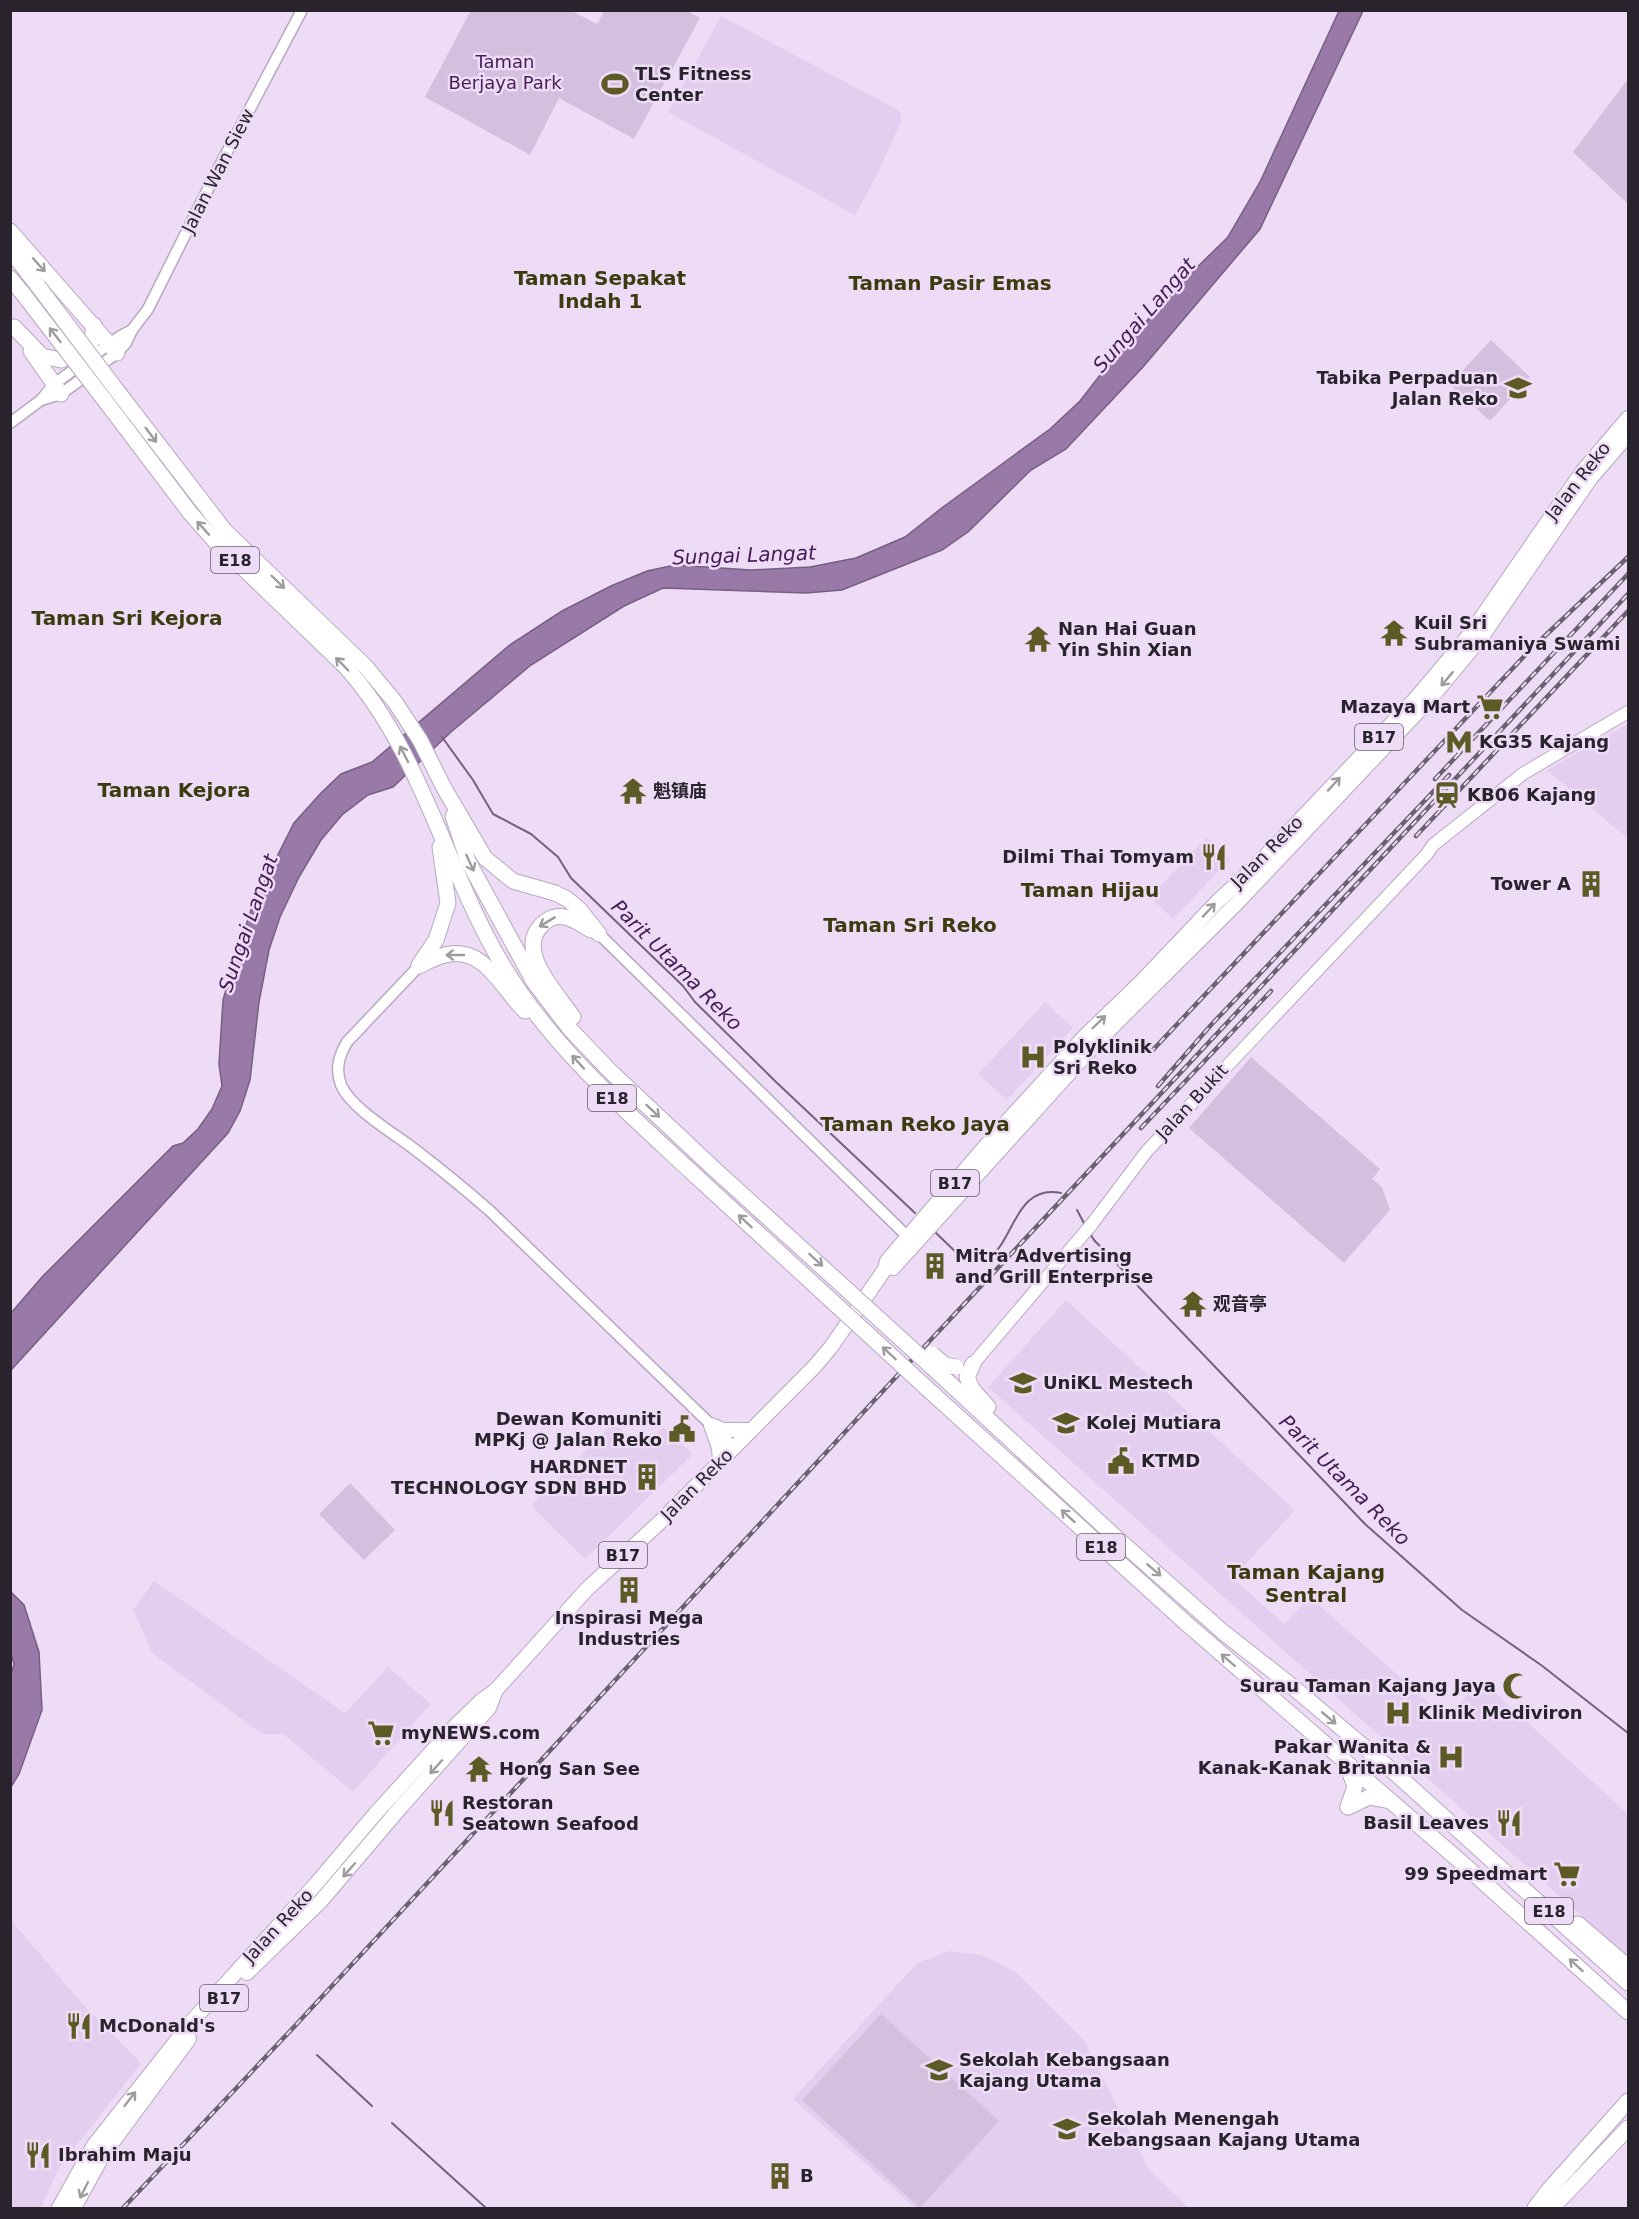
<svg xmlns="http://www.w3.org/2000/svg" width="1639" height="2219" viewBox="0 0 1639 2219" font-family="'DejaVu Sans','Noto Sans SC',sans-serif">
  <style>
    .built { fill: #e4ceef }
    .green { fill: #d4c0de }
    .water { fill: #9879a7; stroke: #775f82; stroke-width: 1.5 }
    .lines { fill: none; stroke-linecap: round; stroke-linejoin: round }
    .stream { stroke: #775f82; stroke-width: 2 }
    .tertiary-casing { stroke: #b8a7c1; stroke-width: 13 }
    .secondary-casing { stroke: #b8a7c1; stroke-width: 14 }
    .primary-casing { stroke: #b8a7c1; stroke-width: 16 }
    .motorway-casing { stroke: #b8a7c1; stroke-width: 17 }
    .tertiary { stroke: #fff; stroke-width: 10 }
    .secondary { stroke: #fff; stroke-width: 12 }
    .primary { stroke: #fff; stroke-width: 14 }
    .motorway { stroke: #fff; stroke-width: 15 }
    .rail-casing { stroke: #6a6070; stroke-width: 4.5 }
    .rail { stroke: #eedcf6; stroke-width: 2; stroke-dasharray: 7; stroke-linecap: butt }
    .motorway-bridge-casing { stroke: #b8a7c1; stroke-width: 17; stroke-linecap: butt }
    .motorway-bridge { stroke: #fff; stroke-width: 15 }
    .oneway { stroke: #9f9ca0 }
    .labels { text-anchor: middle; stroke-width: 5; stroke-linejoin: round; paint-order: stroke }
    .shield { fill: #eedcf6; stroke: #645a69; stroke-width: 1.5 }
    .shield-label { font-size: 16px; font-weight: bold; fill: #29232d }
    .park-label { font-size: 18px; fill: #461d57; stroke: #eedcf6 }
    .poi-label { font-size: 18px; font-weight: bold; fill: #29232d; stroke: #eedcf6; text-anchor: start }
    .street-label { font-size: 18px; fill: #29232d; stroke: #eedcf6 }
    .neighbourhood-label { font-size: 20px; font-weight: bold; fill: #3e3a10; stroke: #eedcf6 }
    .water-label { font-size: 20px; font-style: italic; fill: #441b55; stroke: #eedcf6 }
  </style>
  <rect width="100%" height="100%" fill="#eedcf6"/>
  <g class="built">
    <path d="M721 16 898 110 901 115V121L879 171 855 215 668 112Z"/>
    <path d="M1628 724V839L1547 770Z"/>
    <path d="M1207 837 1230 859 1173 919 1150 897Z"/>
    <path d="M1045 1002 1073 1028 1007 1100 978 1074Z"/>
    <path d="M1066 1300 1295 1510 1233 1578 1284 1624 1310 1597 1446 1718 1481 1680 1628 1814V1957L988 1387Z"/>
    <path d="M614 1422 640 1447 663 1427 693 1454 585 1559 531 1506Z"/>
    <path d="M154 1581 345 1713 388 1667 431 1704 353 1792 283 1734H262L152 1653 133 1610Z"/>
    <path d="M10 1919 79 2000 141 2063 59 2168 41 2208H11Z"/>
    <path d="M950 1951 981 1955 1016 1972 1084 2040 1149 2170 1189 2208H915L793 2099 917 1963Z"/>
  </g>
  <g class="green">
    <path d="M471 10 572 11 597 24 604 11H687L700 18 634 139 559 98 530 155 425 97Z"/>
    <path d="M1628 79V204L1573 152Z"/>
    <path d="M1491 340 1530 377 1490 421 1450 384Z"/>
    <path d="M1251 1057 1380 1169 1372 1179 1382 1187 1390 1210 1344 1263 1189 1128Z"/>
    <path d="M350 1483 395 1530 364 1560 319 1514Z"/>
    <path d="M881 2014 999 2121 920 2208 802 2100Z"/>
  </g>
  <g class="water">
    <path d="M1339 11H1363L1260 229 1143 367 1066 449 1031 470 968 532 942 550 842 590 806 593 663 588 624 606 531 665 451 732 393 787 368 795 342 815 321 840 299 877 280 917 269 950 259 1002 250 1080 240 1111 228 1133 11 1370V1313L42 1277 173 1146 183 1143 198 1129 212 1109 222 1086 219 1064 223 1000 238 949 253 904 294 823 321 793 341 774 372 762 511 644 562 611 611 586 647 571 675 565 751 570 810 567 856 558 905 537 943 507 1050 429 1080 401 1114 357 1181 283 1228 237 1260 182Z"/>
    <path d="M11 1592 24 1605 39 1652 42 1710 19 1774 11 1787 10 1678 14 1664 11 1654Z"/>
  </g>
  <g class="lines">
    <g class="stream">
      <path d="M442 737 473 780 493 814 531 834 558 857 571 878 683 986 695 1002 775 1081 915 1213"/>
      <path d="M1077 1210 1085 1225"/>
      <path d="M935 1232 963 1259C969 1260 976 1262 982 1260 1014 1253 1011 1183 1061 1193"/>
      <path d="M1089 1232 1094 1240 1365 1524 1462 1610 1541 1665 1628 1733"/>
      <path d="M317 2055 372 2106"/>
      <path d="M392 2123 486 2208"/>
    </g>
    <defs>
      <g id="tertiary">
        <path d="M41 400 61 394 117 353 126 343 132 330 148 309 217 171 302 10"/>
        <path d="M10 423 41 400 54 384 119 337 132 330"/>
        <path d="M599 934 912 1241"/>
        <path d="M419 966 347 1042C339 1056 335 1069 341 1085 352 1110 397 1135 418 1152 443 1171 467 1191 490 1211L734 1447"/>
      </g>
      <path id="secondary" d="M973 1364 1092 1224 1147 1151 1427 854 1433 845 1524 773 1628 712"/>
      <g id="primary">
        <path d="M893 1268 1101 1038 1237 903 1431 698 1481 638 1590 479 1628 435"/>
        <path d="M711 1425 723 1430H751"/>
        <path d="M711 1425 719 1448 720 1462"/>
        <path d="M247 1973 321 1901 400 1808 489 1708 496 1690"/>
        <path d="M59 2208 94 2145 193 2020 315 1885 376 1813 454 1727 481 1701 496 1690 587 1589 659 1523 815 1366 831 1347 885 1269 887 1261 1001 1128 1085 1036 1141 982 1217 902 1256 866 1417 697 1470 634 1582 472 1628 418"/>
        <path d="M74 2208 103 2155 189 2039"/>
      </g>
      <g id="motorway">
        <path d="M10 231 117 353"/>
        <path d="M10 250 38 286"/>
        <path d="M10 278 24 295"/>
        <path d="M14 327 42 356 61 360 84 350 92 341 94 325"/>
        <path d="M31 351 61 394"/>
        <path d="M115 388 225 531 366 667 395 702 420 740 444 788 485 858 513 881 555 893 567 899 579 909 599 934"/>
        <path d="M103 398 191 514 215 541 343 664C421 749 444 866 502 964 551 1047 627 1112 698 1178"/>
        <path d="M453 816 468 861 534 982 570 1029 610 1071 710 1165"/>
        <path d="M419 965 436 940 448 903 440 847"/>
        <path d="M419 966C427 962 436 957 445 955 484 945 502 989 525 1011"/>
        <path d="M573 1017C556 992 512 948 545 922 561 909 577 922 591 930"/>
        <path d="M973 1364 967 1377 972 1389 988 1407"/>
        <path d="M945 1379 1110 1532 1223 1632 1288 1683 1395 1773 1628 1983"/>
        <path d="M932 1393 1186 1623 1470 1870 1628 2012"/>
        <path d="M1347 1765 1355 1786 1348 1807"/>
        <path d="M1348 1807 1369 1797 1390 1801"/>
        <path d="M1578 1924 1628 1967"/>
        <path d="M1535 2208 1547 2192 1628 2101"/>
        <path d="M1552 2208 1628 2128"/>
      </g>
    </defs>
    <use href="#tertiary" class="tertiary-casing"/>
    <use href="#secondary" class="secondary-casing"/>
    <use href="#primary" class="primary-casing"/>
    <use href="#motorway" class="motorway-casing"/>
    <use href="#tertiary" class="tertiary"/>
    <use href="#secondary" class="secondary"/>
    <use href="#primary" class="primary"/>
    <use href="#motorway" class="motorway"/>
    <defs>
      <g id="rail">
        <path d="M1435 779 1628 574"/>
        <path d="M1416 836 1628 611"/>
        <path d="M1150 1053 1529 651 1628 557"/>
        <path d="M1158 1086 1211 1025 1449 775"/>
        <path d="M1141 1128 1271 991"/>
        <path d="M123 2208 293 2028 895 1378 1628 594"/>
      </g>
    </defs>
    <use href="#rail" class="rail-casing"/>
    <use href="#rail" class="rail"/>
    <defs>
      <g id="motorway-bridge">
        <path d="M38 286 115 388"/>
        <path d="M24 295 103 398"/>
        <path d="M710 1165 945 1379"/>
        <path d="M698 1178 932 1393"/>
        <path d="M932 1354 945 1365 956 1367"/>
      </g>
    </defs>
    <use href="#motorway-bridge" class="motorway-bridge-casing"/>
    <use href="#motorway-bridge" class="motorway-bridge"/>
  </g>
  <defs><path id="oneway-shaft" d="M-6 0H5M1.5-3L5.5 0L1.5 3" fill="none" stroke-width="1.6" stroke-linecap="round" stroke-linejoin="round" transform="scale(1.5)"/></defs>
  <g class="oneway">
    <use href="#oneway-shaft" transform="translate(39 265) rotate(48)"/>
    <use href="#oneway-shaft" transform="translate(55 335) rotate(-128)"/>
    <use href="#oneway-shaft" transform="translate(151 435) rotate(53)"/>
    <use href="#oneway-shaft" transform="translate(203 528) rotate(-132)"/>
    <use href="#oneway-shaft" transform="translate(278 582) rotate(44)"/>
    <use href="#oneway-shaft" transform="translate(342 664) rotate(-134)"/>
    <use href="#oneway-shaft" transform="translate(1447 679) rotate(130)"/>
    <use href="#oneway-shaft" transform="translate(404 754) rotate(-117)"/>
    <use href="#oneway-shaft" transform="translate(1334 784) rotate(-47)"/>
    <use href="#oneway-shaft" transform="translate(470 863) rotate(65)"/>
    <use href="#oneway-shaft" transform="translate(1209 910) rotate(-47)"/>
    <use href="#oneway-shaft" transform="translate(547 922) rotate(149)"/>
    <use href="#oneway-shaft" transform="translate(455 955) rotate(-180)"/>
    <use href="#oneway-shaft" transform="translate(1099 1022) rotate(-44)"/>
    <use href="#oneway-shaft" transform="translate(578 1062) rotate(-132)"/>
    <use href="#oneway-shaft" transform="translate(653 1111) rotate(43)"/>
    <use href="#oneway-shaft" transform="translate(745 1221) rotate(-137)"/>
    <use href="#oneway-shaft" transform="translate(816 1260) rotate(42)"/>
    <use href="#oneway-shaft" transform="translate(889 1353) rotate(-137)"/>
    <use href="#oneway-shaft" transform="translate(1068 1516) rotate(-138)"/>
    <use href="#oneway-shaft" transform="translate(1154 1570) rotate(41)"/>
    <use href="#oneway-shaft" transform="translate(1228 1660) rotate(-139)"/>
    <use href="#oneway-shaft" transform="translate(1329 1718) rotate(40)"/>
    <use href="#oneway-shaft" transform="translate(436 1767) rotate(132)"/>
    <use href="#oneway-shaft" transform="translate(349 1870) rotate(131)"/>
    <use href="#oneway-shaft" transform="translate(1576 1965) rotate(-138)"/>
    <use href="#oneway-shaft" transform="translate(130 2099) rotate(-52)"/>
    <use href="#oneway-shaft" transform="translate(84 2190) rotate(117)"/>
  </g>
  <defs>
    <symbol id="stadium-bare" viewBox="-9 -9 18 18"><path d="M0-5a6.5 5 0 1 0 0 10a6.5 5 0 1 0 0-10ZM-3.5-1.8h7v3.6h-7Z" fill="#5e5a26" stroke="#eedcf6" stroke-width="2.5" paint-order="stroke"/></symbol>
    <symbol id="school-bare" viewBox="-9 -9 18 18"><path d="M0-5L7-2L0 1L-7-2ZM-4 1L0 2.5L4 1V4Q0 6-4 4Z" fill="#5e5a26" stroke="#eedcf6" stroke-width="2.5" paint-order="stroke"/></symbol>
    <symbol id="temple-bare" viewBox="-9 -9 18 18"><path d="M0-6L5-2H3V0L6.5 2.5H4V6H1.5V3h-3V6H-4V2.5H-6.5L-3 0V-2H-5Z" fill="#5e5a26" stroke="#eedcf6" stroke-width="2.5" paint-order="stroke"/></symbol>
    <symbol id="supermarket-bare" viewBox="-9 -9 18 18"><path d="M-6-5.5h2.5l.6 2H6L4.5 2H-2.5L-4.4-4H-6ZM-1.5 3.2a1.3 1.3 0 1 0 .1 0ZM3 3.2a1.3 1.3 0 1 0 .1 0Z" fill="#5e5a26" stroke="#eedcf6" stroke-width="2.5" paint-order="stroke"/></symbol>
    <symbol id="metro-bare" viewBox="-9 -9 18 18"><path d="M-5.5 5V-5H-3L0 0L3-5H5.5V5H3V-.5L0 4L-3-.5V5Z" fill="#5e5a26" stroke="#eedcf6" stroke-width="2.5" paint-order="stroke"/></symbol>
    <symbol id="station-bare" viewBox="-9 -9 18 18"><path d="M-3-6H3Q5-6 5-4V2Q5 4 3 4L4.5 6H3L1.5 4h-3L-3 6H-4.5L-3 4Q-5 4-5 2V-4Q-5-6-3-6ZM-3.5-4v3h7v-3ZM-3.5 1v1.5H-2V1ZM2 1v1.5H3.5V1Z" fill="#5e5a26" stroke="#eedcf6" stroke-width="2.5" paint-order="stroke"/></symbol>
    <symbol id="restaurant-bare" viewBox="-9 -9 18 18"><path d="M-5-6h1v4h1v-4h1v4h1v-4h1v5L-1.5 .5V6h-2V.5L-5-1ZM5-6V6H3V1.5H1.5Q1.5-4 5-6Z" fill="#5e5a26" stroke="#eedcf6" stroke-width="2.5" paint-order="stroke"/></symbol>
    <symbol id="building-bare" viewBox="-9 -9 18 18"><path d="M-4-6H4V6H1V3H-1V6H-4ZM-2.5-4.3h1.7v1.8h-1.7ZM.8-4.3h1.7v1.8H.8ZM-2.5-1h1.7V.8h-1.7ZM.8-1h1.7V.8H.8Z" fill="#5e5a26" stroke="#eedcf6" stroke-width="2.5" paint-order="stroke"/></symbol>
    <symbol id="hospital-bare" viewBox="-9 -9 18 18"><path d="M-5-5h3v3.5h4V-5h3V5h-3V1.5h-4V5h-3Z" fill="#5e5a26" stroke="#eedcf6" stroke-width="2.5" paint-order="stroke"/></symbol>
    <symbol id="university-bare" viewBox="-9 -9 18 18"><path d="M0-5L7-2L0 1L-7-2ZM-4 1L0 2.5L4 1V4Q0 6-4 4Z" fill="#5e5a26" stroke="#eedcf6" stroke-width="2.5" paint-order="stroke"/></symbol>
    <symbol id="civic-bare" viewBox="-9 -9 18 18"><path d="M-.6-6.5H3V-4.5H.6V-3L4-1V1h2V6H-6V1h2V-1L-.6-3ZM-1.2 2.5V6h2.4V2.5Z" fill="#5e5a26" stroke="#eedcf6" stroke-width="2.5" paint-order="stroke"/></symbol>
    <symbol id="mosque-bare" viewBox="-9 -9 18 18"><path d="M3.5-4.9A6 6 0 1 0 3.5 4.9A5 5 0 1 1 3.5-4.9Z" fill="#5e5a26" stroke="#eedcf6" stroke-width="2.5" paint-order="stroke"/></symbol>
  </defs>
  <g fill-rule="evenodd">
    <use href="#stadium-bare" x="596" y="65" width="38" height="38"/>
    <use href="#school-bare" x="1499" y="369" width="38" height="38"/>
    <use href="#temple-bare" x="1375" y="614" width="38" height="38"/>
    <use href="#temple-bare" x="1019" y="620" width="38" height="38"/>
    <use href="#supermarket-bare" x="1471" y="688" width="38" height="38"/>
    <use href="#metro-bare" x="1440" y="723" width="38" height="38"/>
    <use href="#temple-bare" x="614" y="772" width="38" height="38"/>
    <use href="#station-bare" x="1428" y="776" width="38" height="38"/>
    <use href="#restaurant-bare" x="1195" y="838" width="38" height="38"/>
    <use href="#building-bare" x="1572" y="865" width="38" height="38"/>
    <use href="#hospital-bare" x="1014" y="1038" width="38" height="38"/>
    <use href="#building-bare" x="916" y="1247" width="38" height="38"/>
    <use href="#temple-bare" x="1174" y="1285" width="38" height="38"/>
    <use href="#university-bare" x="1004" y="1364" width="38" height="38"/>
    <use href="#university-bare" x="1047" y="1404" width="38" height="38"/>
    <use href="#civic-bare" x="663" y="1410" width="38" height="38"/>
    <use href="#civic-bare" x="1102" y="1442" width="38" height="38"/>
    <use href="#building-bare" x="628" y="1458" width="38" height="38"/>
    <use href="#building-bare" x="610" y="1571" width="38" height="38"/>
    <use href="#mosque-bare" x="1497" y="1667" width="38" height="38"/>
    <use href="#hospital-bare" x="1379" y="1694" width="38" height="38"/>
    <use href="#supermarket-bare" x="362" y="1714" width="38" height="38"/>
    <use href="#hospital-bare" x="1432" y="1738" width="38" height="38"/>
    <use href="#temple-bare" x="460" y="1750" width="38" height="38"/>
    <use href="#restaurant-bare" x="423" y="1794" width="38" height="38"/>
    <use href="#restaurant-bare" x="1490" y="1804" width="38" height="38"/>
    <use href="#supermarket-bare" x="1548" y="1855" width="38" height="38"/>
    <use href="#restaurant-bare" x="60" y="2007" width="38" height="38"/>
    <use href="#school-bare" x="920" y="2051" width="38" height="38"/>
    <use href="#school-bare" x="1048" y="2110" width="38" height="38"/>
    <use href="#restaurant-bare" x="19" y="2136" width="38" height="38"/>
    <use href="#building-bare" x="761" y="2157" width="38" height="38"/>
  </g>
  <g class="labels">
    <g class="shield">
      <rect x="211" y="547" width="48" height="26" rx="4.5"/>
      <rect x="1355" y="724" width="48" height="26" rx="4.5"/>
      <rect x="588" y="1085" width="48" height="26" rx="4.5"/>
      <rect x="931" y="1170" width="48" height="26" rx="4.5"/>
      <rect x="1077" y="1534" width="48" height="26" rx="4.5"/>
      <rect x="599" y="1542" width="48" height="26" rx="4.5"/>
      <rect x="1525" y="1898" width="48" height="26" rx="4.5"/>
      <rect x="200" y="1985" width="48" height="26" rx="4.5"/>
    </g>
    <g class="shield-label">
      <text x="235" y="566">E18</text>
      <text x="1379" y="743">B17</text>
      <text x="612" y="1104">E18</text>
      <text x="955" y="1189">B17</text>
      <text x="1101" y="1553">E18</text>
      <text x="623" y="1561">B17</text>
      <text x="1549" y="1917">E18</text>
      <text x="224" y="2004">B17</text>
    </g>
    <g class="park-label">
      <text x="505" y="68">Taman<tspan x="505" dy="21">Berjaya Park</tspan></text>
    </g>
    <g class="poi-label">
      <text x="635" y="80">TLS Fitness<tspan x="635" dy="21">Center</tspan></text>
      <text x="1498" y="384" text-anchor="end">Tabika Perpaduan<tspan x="1498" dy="21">Jalan Reko</tspan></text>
      <text x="1414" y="629">Kuil Sri<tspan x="1414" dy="21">Subramaniya Swami</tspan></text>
      <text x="1058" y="635">Nan Hai Guan<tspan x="1058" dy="21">Yin Shin Xian</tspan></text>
      <text x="1470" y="713" text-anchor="end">Mazaya Mart</text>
      <text x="1479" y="748">KG35 Kajang</text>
      <text x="653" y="797">魁镇庙</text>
      <text x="1467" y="801">KB06 Kajang</text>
      <text x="1194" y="863" text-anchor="end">Dilmi Thai Tomyam</text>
      <text x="1571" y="890" text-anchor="end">Tower A</text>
      <text x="1053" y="1053">Polyklinik<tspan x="1053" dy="21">Sri Reko</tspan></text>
      <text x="955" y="1262">Mitra Advertising<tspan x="955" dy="21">and Grill Enterprise</tspan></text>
      <text x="1213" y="1310">观音亭</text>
      <text x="1043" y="1389">UniKL Mestech</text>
      <text x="662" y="1425" text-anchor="end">Dewan Komuniti<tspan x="662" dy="21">MPKj @ Jalan Reko</tspan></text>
      <text x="1086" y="1429">Kolej Mutiara</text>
      <text x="1141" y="1467">KTMD</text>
      <text x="627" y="1473" text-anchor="end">HARDNET<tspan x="627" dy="21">TECHNOLOGY SDN BHD</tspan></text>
      <text x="629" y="1624" text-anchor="middle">Inspirasi Mega<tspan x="629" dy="21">Industries</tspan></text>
      <text x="1496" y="1692" text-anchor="end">Surau Taman Kajang Jaya</text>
      <text x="1418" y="1719">Klinik Mediviron</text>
      <text x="401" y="1739">myNEWS.com</text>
      <text x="1431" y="1753" text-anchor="end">Pakar Wanita &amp;<tspan x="1431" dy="21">Kanak-Kanak Britannia</tspan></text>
      <text x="499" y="1775">Hong San See</text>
      <text x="462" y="1809">Restoran<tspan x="462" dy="21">Seatown Seafood</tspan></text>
      <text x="1489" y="1829" text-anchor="end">Basil Leaves</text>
      <text x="1547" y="1880" text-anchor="end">99 Speedmart</text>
      <text x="99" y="2032">McDonald's</text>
      <text x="959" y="2066">Sekolah Kebangsaan<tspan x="959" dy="21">Kajang Utama</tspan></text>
      <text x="1087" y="2125">Sekolah Menengah<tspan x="1087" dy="21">Kebangsaan Kajang Utama</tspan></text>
      <text x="58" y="2161">Ibrahim Maju</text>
      <text x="800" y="2182">B</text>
    </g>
    <g class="street-label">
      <text transform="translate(218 171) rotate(-63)" y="6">Jalan Wan Siew</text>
      <text transform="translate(1578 481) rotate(-52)" y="6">Jalan Reko</text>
      <text transform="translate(1267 852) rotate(-45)" y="6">Jalan Reko</text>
      <text transform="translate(1192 1102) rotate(-47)" y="6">Jalan Bukit</text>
      <text transform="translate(697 1485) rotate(-45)" y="6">Jalan Reko</text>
      <text transform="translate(278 1926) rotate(-47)" y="6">Jalan Reko</text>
    </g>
    <g class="neighbourhood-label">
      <text x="600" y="285">Taman Sepakat<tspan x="600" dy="23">Indah 1</tspan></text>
      <text x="950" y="290">Taman Pasir Emas</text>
      <text x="127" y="625">Taman Sri Kejora</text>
      <text x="174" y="797">Taman Kejora</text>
      <text x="1090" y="897">Taman Hijau</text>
      <text x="910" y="932">Taman Sri Reko</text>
      <text x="915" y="1131">Taman Reko Jaya</text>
      <text x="1306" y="1579">Taman Kajang<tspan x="1306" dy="23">Sentral</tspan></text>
    </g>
    <g class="water-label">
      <text transform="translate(1144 315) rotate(-49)" y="7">Sungai Langat</text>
      <text transform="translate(744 555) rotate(-2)" y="7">Sungai Langat</text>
      <text transform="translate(248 923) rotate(-71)" y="7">Sungai Langat</text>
      <text transform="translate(677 965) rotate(45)" y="7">Parit Utama Reko</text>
      <text transform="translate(1345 1480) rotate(45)" y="7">Parit Utama Reko</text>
    </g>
  </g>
  <rect width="1639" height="2219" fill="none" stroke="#29232d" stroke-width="24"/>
</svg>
